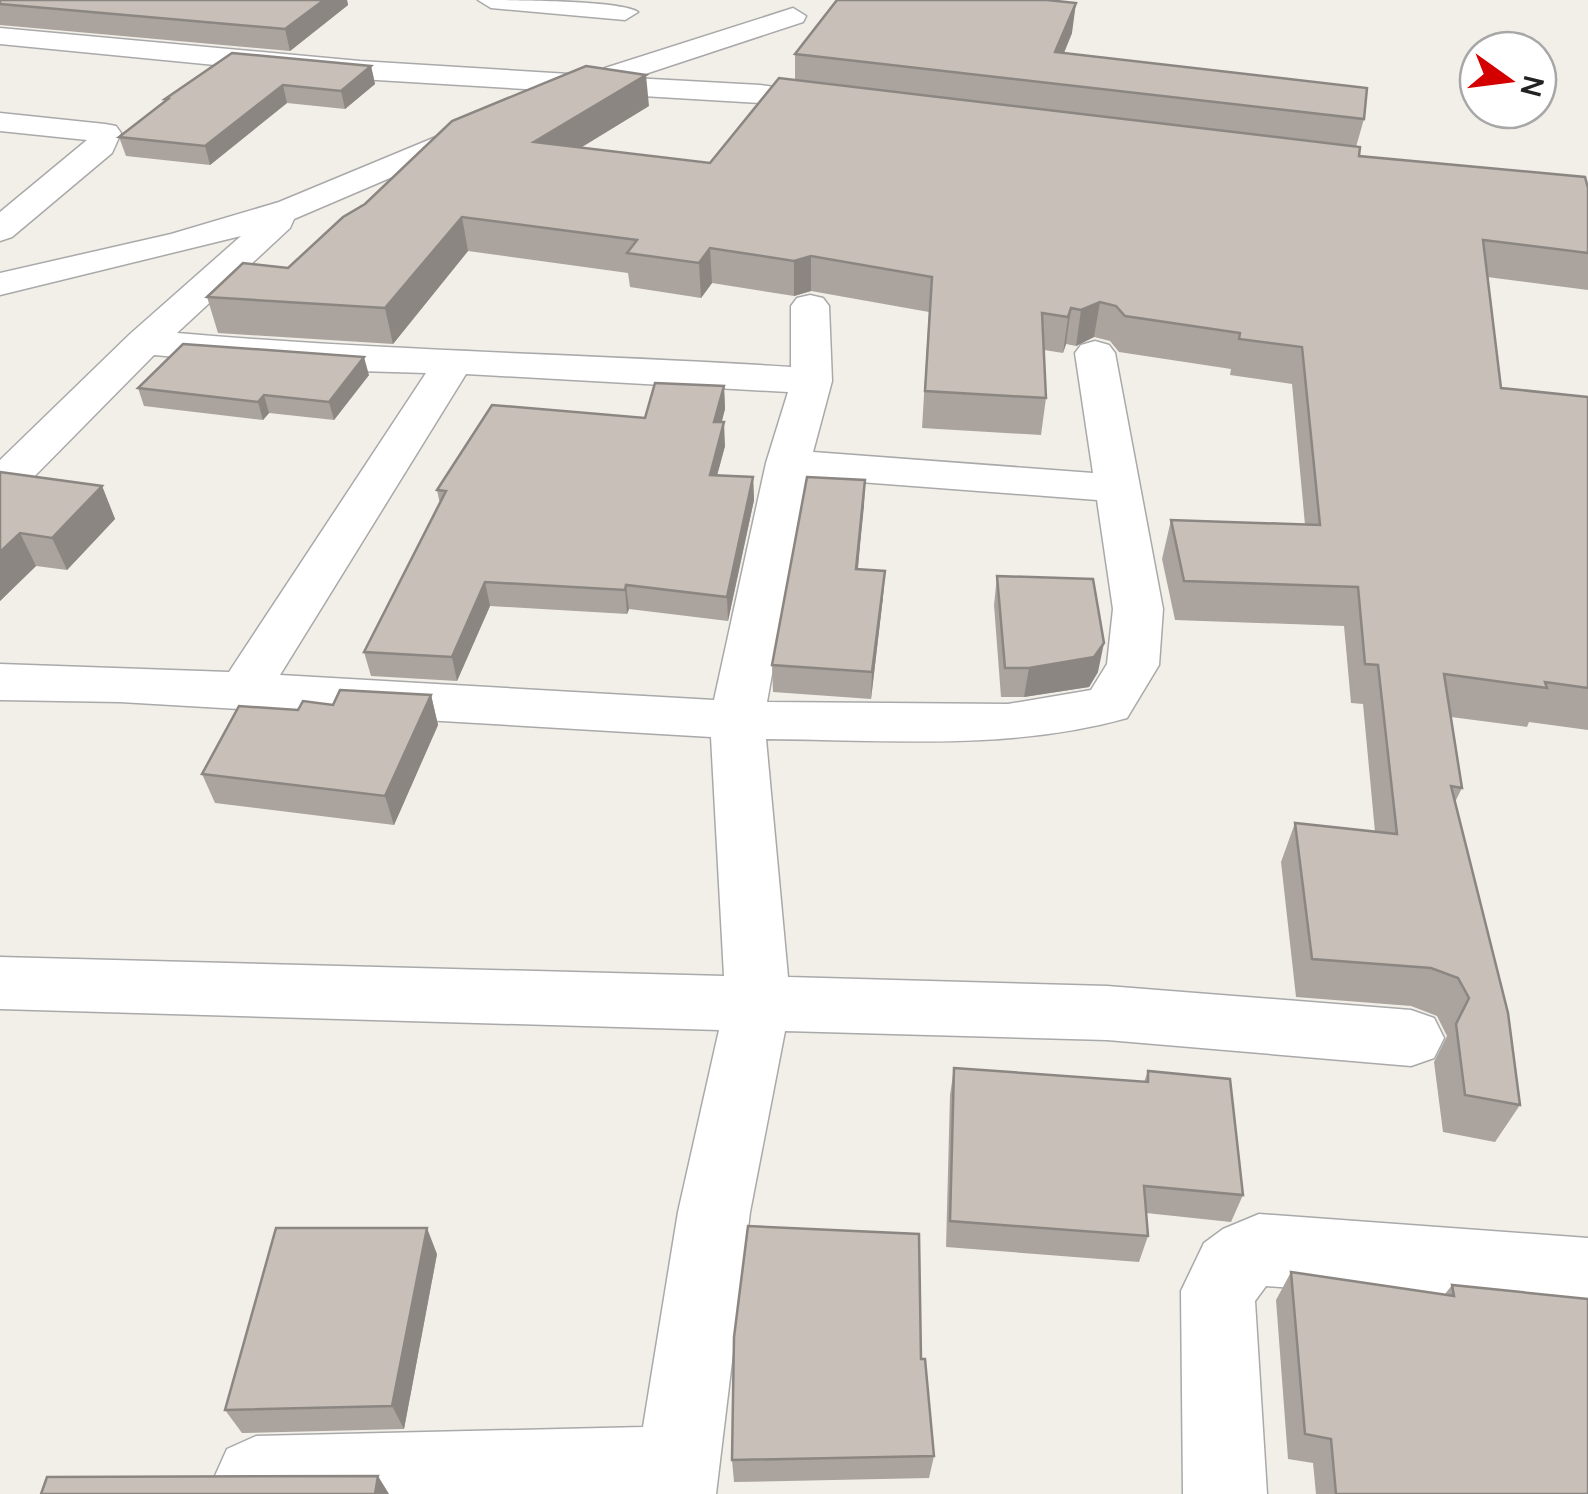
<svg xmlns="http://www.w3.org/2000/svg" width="1588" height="1494" viewBox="0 0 1588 1494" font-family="Manrope,sans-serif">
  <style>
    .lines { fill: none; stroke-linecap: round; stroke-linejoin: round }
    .minor-casing { stroke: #a9a9a9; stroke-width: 3 }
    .minor { fill: #fff; fill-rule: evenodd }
    .wall { fill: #aba49e }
    .shaded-wall { fill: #8b8681 }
    .building { fill: #c7bfb8; stroke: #8b8681; stroke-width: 2.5 }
  </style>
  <rect width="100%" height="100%" fill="#f2efe9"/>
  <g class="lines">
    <defs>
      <g id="minor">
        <path d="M478 0C508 0 621 0 638 12L625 20 491 8Z"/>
        <path d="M793 8 806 16 803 22 633 78 760 85 840 96 851 99 855 105 851 111 840 114 760 103 360 79 0 44V28L360 61 602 76 605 68Z"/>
        <path d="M0 113 105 124 116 126 121 133 112 153 12 237 0 241V212L87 140 0 131Z"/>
        <path d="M484 117 495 119 500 126 495 133 294 219 290 228 177 333C382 351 586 354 791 367V306L797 298 810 295 823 298 829 306 832 381 813 452 1093 473 1075 353 1081 345 1095 341 1109 345 1115 353 1163 609 1159 665 1127 718C1009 751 887 740 766 739L788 977 1107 986 1411 1010 1434 1018 1444 1038 1434 1058 1411 1066 1107 1040 785 1031 750 1212 716 1494H221L214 1478 227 1449 256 1436 643 1427 678 1212 719 1030 0 1009V957L724 976 711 737 120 702 0 700V664L229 672 426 373 325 370 154 355 16 495 0 498V460L130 334 241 236 0 295V273L171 234 279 202ZM466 374 788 392 766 463 714 700 280 675ZM807 478 1097 500 1113 609 1107 664 1091 690 1008 704 767 702Z"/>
        <path d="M1259 1214 1588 1238V1310L1266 1286 1255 1301 1267 1494H1183L1181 1291 1204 1243 1223 1229Z"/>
      </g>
    </defs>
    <use href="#minor" class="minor-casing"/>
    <use href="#minor" class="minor"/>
  </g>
  <g class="wall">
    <path d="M0 0H347L348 5 290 51 0 25Z"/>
    <path d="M1072 33 1064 53 1364 119 1356 147 1359 156 1588 188V290L1487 277 1501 388 1588 397V730L1529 722 1527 727 1451 717 1462 788 1455 802 1520 1105 1495 1142 1443 1132 1434 1062 1447 1036 1437 1016 1411 1006 1296 997 1281 862 1295 823 1375 832 1363 704 1351 703 1344 626 1175 620 1162 559 1171 520 1305 525 1292 384 1230 375 1231 369 1119 352 1110 341 1094 337 1076 346 1066 344 1063 353 1044 350 1046 398 1041 435 922 428 929 312 811 291 794 296 712 283 701 298 630 287 628 273 468 251 393 344 218 333 207 297 288 268 649 106 581 147 710 163 795 80V54Z"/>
    <path d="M371 66 375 84 345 109 287 103 210 165 126 156 119 137 166 101 165 99Z"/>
    <path d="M369 375 334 420 269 413 263 420 144 406 138 388Z"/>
    <path d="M724 386 725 409 721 422 725 446 717 475 753 477 754 500 728 621 629 609 627 614 490 606 457 681 371 676 364 652 440 504 437 490 645 418Z"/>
    <path d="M0 472 102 486 115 519 67 570 36 566 0 601Z"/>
    <path d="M865 480 858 569 883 597 871 699 773 692 772 665Z"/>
    <path d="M997 576 1098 672 1089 687 1024 697H1001L994 605Z"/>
    <path d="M431 695 438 725 394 825 215 803 202 774 298 710 333 705Z"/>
    <path d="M954 1068 1144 1082 1148 1071 1243 1195 1231 1222 1146 1213 1148 1236 1139 1262 946 1247 950 1095Z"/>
    <path d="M437 1254 404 1429 242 1433 225 1410Z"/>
    <path d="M1291 1272 1445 1294 1452 1285 1588 1494H1316L1313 1463 1288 1459 1276 1300Z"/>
    <path d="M921 1359 934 1456 929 1478 734 1482 732 1460Z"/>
  </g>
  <g class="shaded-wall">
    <path d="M324 0H347L348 5 290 51 285 29Z"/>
    <path d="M1076 3 1072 33 1051 84 1055 52Z"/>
    <path d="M371 66 375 84 345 109 341 91Z"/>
    <path d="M646 75 649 106 538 174 534 142Z"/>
    <path d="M283 85 287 103 210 165 205 146Z"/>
    <path d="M462 217 468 251 393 344 385 308Z"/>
    <path d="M710 248 712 283 701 298 699 263Z"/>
    <path d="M811 256V291L794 296V261Z"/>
    <path d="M1100 302 1094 337 1076 346 1081 310Z"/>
    <path d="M1071 308 1066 344 1063 353 1068 317Z"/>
    <path d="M364 357 369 375 334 420 329 402Z"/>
    <path d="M724 386 725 409 716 445 714 422Z"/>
    <path d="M264 395 269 413 263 420 258 402Z"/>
    <path d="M724 422 725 446 711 498 710 475Z"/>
    <path d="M753 477 754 500 728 621 727 597Z"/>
    <path d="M865 480 864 506 855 595 856 569Z"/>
    <path d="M102 486 115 519 67 570 52 538Z"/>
    <path d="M20 533 36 566 0 601V552Z"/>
    <path d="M885 571 883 597 871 699 872 672Z"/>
    <path d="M485 582 490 606 457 681 452 657Z"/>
    <path d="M626 585 629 609 627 614 625 590Z"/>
    <path d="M1104 643 1098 672 1089 687 1024 697 1029 668Z"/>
    <path d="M431 695 438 725 394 825 385 796Z"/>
    <path d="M427 1228 437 1254 404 1429 392 1406Z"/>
    <path d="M378 1476 389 1494H375Z"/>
  </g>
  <g class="building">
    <path d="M0 0H324L285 29 0 4Z"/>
    <path d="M837 0H1047L1076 3 1055 52 1367 88 1364 119 795 54Z"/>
    <path d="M232 53 371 66 341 91 283 85 205 146 119 137 168 99H165Z"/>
    <path d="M586 66 646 75 534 142 710 163 779 78 1360 147 1359 156 1585 177 1588 188V253L1483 240 1501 388 1588 397V688L1545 682 1547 688 1444 674 1462 788 1451 786 1508 1013 1520 1105 1465 1095 1456 1024 1469 998 1458 978 1431 968 1312 959 1295 823 1397 834 1378 665 1365 664 1358 587 1184 581 1171 520 1320 525 1302 347 1239 339 1240 333 1125 316 1116 306 1100 302 1081 310 1071 308 1068 317 1042 313 1046 398 925 391 932 277 811 256 794 261 710 248 699 263 627 253 637 240 462 217 385 308 207 297 243 263 288 268 343 217 365 204 452 121Z"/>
    <path d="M183 344 364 357 329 402 264 395 258 402 138 388Z"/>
    <path d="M655 383 724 386 714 422H724L710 475 753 477 727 597 626 585 625 590 485 582 452 657 364 652 446 491 437 490 492 405 645 418Z"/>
    <path d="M0 472 102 486 52 538 20 533 0 552Z"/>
    <path d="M807 477 865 480 856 569 885 571 872 672 772 665Z"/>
    <path d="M997 576 1093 579 1104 643 1094 657 1029 668H1005Z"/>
    <path d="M340 690 431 695 385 796 202 774 239 706 298 710 303 701 333 705Z"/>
    <path d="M954 1068 1148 1082V1071L1230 1079 1243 1195 1144 1186 1148 1236 950 1221Z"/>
    <path d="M748 1226 919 1234 921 1359H925L934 1456 732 1460 734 1337Z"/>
    <path d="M276 1228H427L392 1406 225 1410Z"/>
    <path d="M1291 1272 1454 1296 1452 1285 1588 1299V1494H1336L1331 1439 1305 1434Z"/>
    <path d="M378 1476 375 1494H41L47 1477Z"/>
  </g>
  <g transform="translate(1508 80) rotate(104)"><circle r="48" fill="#ffffff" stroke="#a7a7a7" stroke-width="2.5"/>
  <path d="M0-8L18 38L0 25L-18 38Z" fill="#d40000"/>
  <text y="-15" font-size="28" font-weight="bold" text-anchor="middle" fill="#222222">N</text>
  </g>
</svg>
